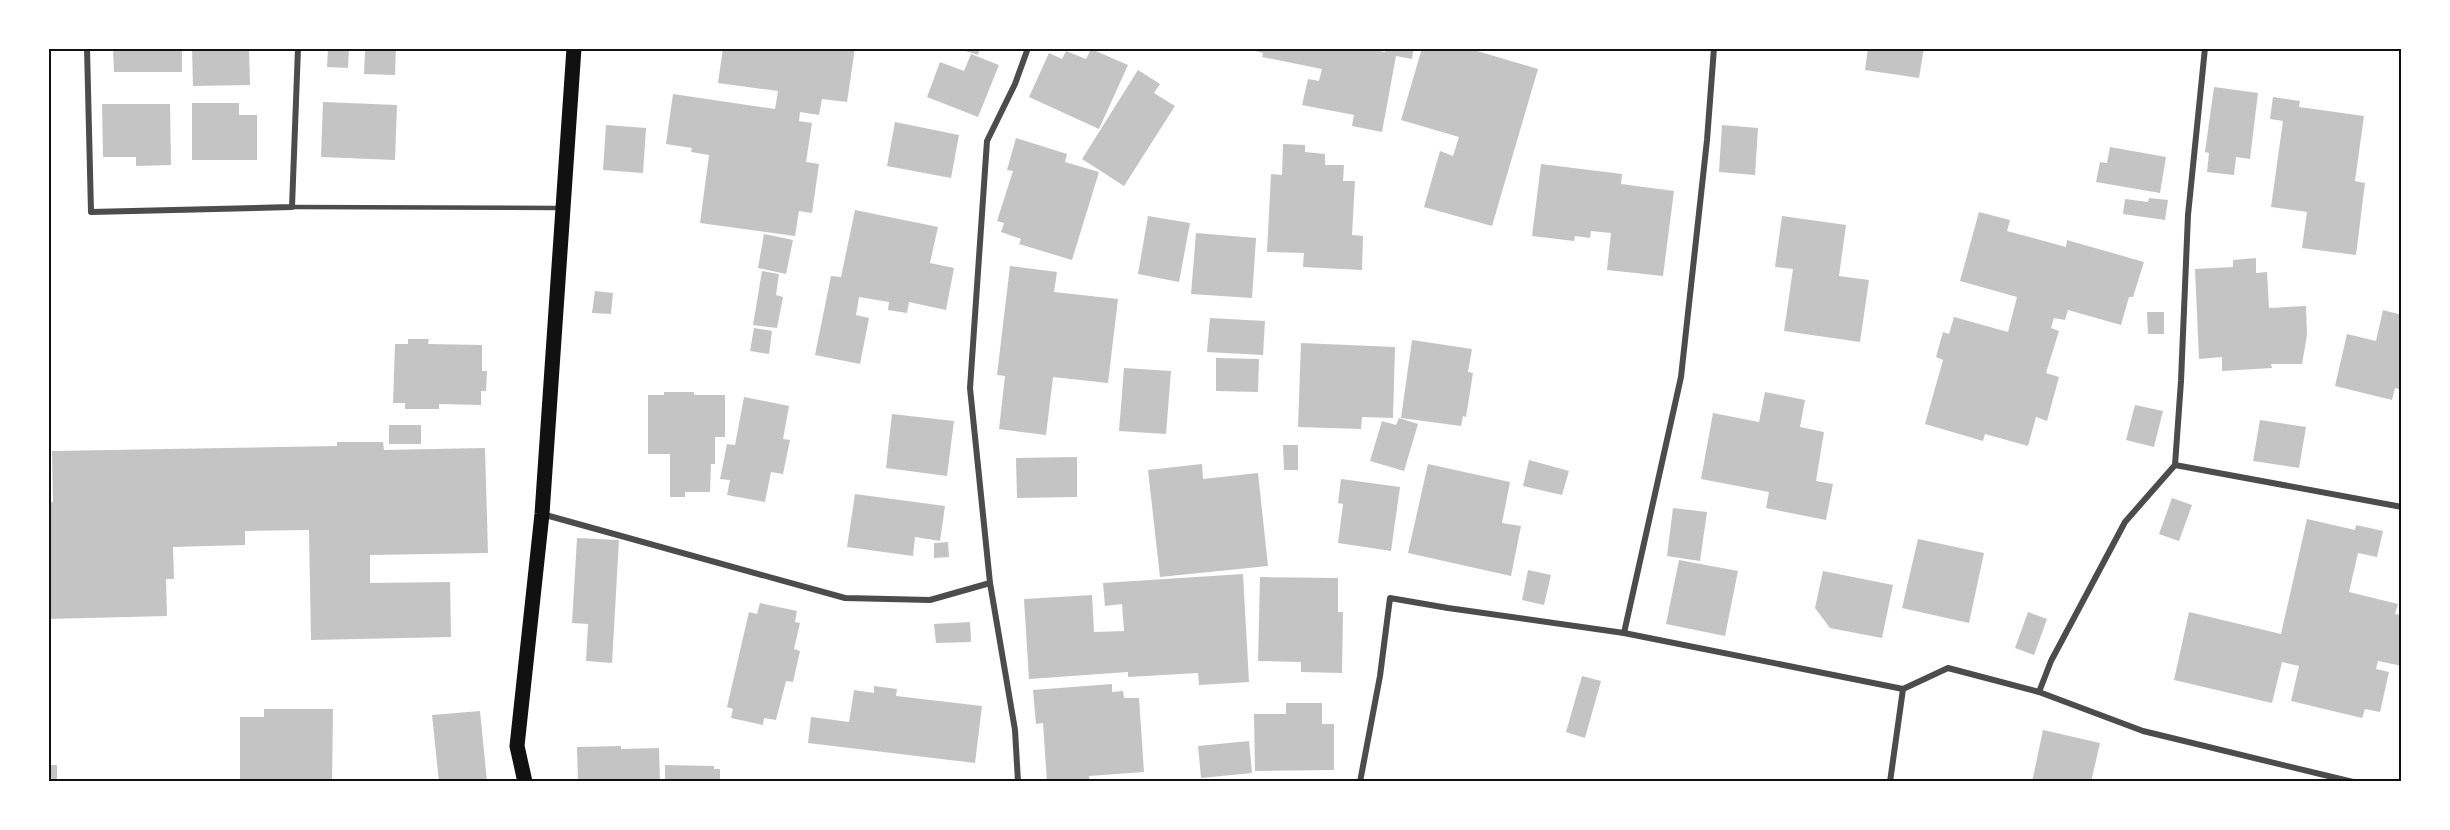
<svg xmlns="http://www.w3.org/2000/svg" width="2450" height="830" viewBox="0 0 2450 830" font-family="'Fira Sans Condensed',sans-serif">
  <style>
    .building { fill: #c4c4c4 }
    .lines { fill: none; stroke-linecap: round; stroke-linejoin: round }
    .service { stroke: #4c4c4c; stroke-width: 4.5 }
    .minor { stroke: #4c4c4c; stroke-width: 6 }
    .primary { stroke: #111; stroke-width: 15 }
    .neatline { fill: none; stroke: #111; stroke-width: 2 }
  </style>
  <rect width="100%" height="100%" fill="#fff"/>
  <g class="building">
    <path d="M113 48H182V72H114Z"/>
    <path d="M192 48H249L250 85 193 86Z"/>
    <path d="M328 48H349L348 68 327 67Z"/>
    <path d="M354 48H396L395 75 364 74 365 51Z"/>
    <path d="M723 48H855L847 102 822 99 819 115 800 112 799 121 812 123 806 162 819 164 812 213 799 211 795 236 700 223 709 155 691 152 692 148 666 144 673 94 775 109 778 91 718 83Z"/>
    <path d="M956 48H980L978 55Z"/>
    <path d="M1244 48H1363L1385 52 1386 48H1414L1412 59 1396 56 1382 132 1352 126 1354 115 1302 105 1308 79 1319 81 1322 69 1262 57 1263 53Z"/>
    <path d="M1422 48H1467L1538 69 1492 226 1424 207 1440 151 1453 156 1459 137 1401 120Z"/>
    <path d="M1868 48H1924L1919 78 1865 70Z"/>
    <path d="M1091 49 1128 65 1099 129 1029 97 1049 53 1062 59 1066 51 1086 59Z"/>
    <path d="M971 54 999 65 978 117 927 97 940 62 964 71Z"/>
    <path d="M1138 70 1160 84 1154 93 1175 106 1124 186 1082 159Z"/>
    <path d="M2214 87 2258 93 2250 159 2236 157 2234 175 2207 172 2209 153 2205 152Z"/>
    <path d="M2273 97 2300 101 2299 107 2364 116 2355 181 2365 183 2356 255 2302 248 2307 212 2271 207 2283 121 2270 119Z"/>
    <path d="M323 102 397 105 395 160 321 157Z"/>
    <path d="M192 103H239V115H257V160H192Z"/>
    <path d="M102 104H170L171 165 136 166V157H103Z"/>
    <path d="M895 122 959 135 951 178 887 166Z"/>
    <path d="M606 125 646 128 643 173 603 170Z"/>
    <path d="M1722 125 1758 128 1755 175 1719 172Z"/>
    <path d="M1016 138 1067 154 1065 162 1099 172 1072 260 1019 244 1021 239 1001 232 1004 223 997 221 1013 171 1007 170Z"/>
    <path d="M1283 144 1305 145V152L1325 154V165H1344L1343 181H1355L1352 235 1363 236 1362 270 1303 267 1304 253 1267 252 1271 174 1282 175Z"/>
    <path d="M2110 147 2166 157 2160 193 2096 182 2100 162 2107 163Z"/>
    <path d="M1541 164 1622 174 1621 184 1674 191 1663 276 1607 270 1611 233 1591 231 1590 238 1575 236 1574 241 1532 236Z"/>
    <path d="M2149 198 2168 200 2165 220 2123 214 2125 199 2148 202Z"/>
    <path d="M855 210 938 227 930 263 954 268 946 310 909 302 907 313 888 310 889 302 859 297 856 315 869 318 860 364 815 355 831 276 841 277Z"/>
    <path d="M1979 212 2010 220 2007 231 2066 247 2067 240 2144 262 2133 297H2129L2121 325 2068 310 2065 320 2054 318 2051 328 2059 331 2046 373 2059 377 2047 421 2036 417 2028 446 1985 434 1983 441 1925 424 1943 360 1936 357 1943 332 1949 334 1954 317 2008 332 2017 297 1960 281Z"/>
    <path d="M1148 216 1190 223 1179 282 1138 274Z"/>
    <path d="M1782 216 1846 225 1839 276 1869 280 1860 342 1784 331 1793 269 1775 267Z"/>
    <path d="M1196 233 1256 238 1252 298 1191 294Z"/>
    <path d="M764 234 793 240 786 274 758 268Z"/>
    <path d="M2256 258V273L2267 272 2269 308 2306 306 2307 335 2302 364H2271L2272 368 2222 371V357L2199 359 2195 269 2233 267V260Z"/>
    <path d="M1010 266 1057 272 1054 292 1118 299 1108 383 1053 377 1046 435 999 429 1005 376 997 375Z"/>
    <path d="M762 271 779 274 776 295 783 297 777 328 753 325Z"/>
    <path d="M595 291 613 293 611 314 592 313Z"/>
    <path d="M2383 310 2402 315V390L2395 388 2392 400 2335 386 2347 334 2376 341Z"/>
    <path d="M2147 312H2164V334H2148Z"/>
    <path d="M1210 318 1265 321 1263 355 1207 352Z"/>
    <path d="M754 328 772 331 769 354 750 351Z"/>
    <path d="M408 339H429L428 344 482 345V371H487L486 391H481V405L439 404V409H405V403H393L395 344H408Z"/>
    <path d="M1412 340 1472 349 1468 372 1473 373 1466 417 1463 416 1461 426 1401 418Z"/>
    <path d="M1301 343 1395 347 1393 418 1362 417 1361 429 1298 427Z"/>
    <path d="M1216 358 1259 359 1258 392 1216 391Z"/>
    <path d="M1124 368 1171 371 1166 434 1119 431Z"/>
    <path d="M664 392H694V395H725V437H715V464H711L710 492H685V497H670V454H648V395H664Z"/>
    <path d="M1765 392 1805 400 1800 427 1824 432 1816 481 1833 484 1826 520 1766 508 1769 492 1701 479 1713 413 1759 422Z"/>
    <path d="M744 397 789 406 783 439 790 440 783 474 771 472 765 502 727 495 730 480 720 479 727 444 735 445Z"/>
    <path d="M2135 405 2163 411 2154 447 2126 440Z"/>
    <path d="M892 414 954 421 947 476 886 468Z"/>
    <path d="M1399 418 1418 424 1404 471 1370 461 1382 421 1396 425Z"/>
    <path d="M2260 420 2306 427 2299 468 2253 461Z"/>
    <rect x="389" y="425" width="32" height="19"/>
    <path d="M337 442H383L384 450 485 448 488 553 370 555V583L450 582 451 637 311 640 309 530 245 531V545L173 547 174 579H166L167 616 48 619V502H53L52 451 337 446Z"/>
    <path d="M1283 445H1298V470H1284Z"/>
    <path d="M1077 457V497L1017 498 1016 458Z"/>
    <path d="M1529 460 1569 471 1562 495 1523 486Z"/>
    <path d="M1202 464 1203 479 1258 473 1268 566 1160 577 1148 470Z"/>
    <path d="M1428 464 1510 482 1502 523 1521 526 1511 576 1408 553Z"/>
    <path d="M1341 479 1400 487 1391 551 1338 543 1343 504 1338 503Z"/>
    <path d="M855 494 945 506 940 541 915 537 913 556 847 547Z"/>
    <path d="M2172 498 2192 505 2179 541 2159 534Z"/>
    <path d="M1673 508 1707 512 1700 561 1667 556Z"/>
    <path d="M2307 519 2355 530 2356 525 2383 531 2377 557 2358 553 2349 592 2398 604 2395 614 2402 615V666L2378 661 2376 669 2389 672 2380 712 2365 709 2362 718 2291 701 2299 666 2282 662 2272 703 2174 680 2189 612 2281 634Z"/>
    <path d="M577 538 619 540 612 663 586 661 588 624 572 623Z"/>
    <path d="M1918 539 1984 553 1969 623 1902 608Z"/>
    <path d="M948 542 949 557 934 558V543Z"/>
    <path d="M1679 560 1738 571 1725 636 1666 624Z"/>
    <path d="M1528 570 1551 575 1544 605 1522 600Z"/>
    <path d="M1823 571 1893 585 1882 638 1830 628 1815 608Z"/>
    <path d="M1243 574 1249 682 1199 685 1198 673 1128 677V672L1029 679 1024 599 1092 595 1094 632 1124 631 1122 604 1105 606 1103 583Z"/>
    <path d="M1260 577 1338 578V612H1343L1342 673 1301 672V662L1258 661Z"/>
    <path d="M760 603 797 611 795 622 800 623 794 649 800 651 793 682 786 681 776 720 764 718 763 725 731 718 733 709 727 707 749 612 757 614Z"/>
    <path d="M2028 612 2047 619 2034 655 2015 648Z"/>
    <path d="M970 622 971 642 936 643 934 624Z"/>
    <path d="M1582 676 1601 681 1585 738 1566 732Z"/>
    <path d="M1112 684V692L1123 691 1124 698H1139L1144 772 1089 776 1090 782H1047L1043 723 1036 724 1033 690Z"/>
    <path d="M874 686 897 689 896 696 982 706 975 763 808 743 811 717 849 722 854 690 874 693Z"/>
    <path d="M1286 703H1322V724H1334V770L1255 771 1254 714H1286Z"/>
    <path d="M264 709H333L332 782H240V717H264Z"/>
    <path d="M480 711 487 782H439L432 715Z"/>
    <path d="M2043 730 2100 743 2091 782H2032Z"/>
    <path d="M1249 741 1252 773 1201 778 1198 746Z"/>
    <path d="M621 746V749L659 748 660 782H578L577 747Z"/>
    <rect x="48" y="765" width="9" height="17"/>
    <path d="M665 765 714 766V769H720V782H665Z"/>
  </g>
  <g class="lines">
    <path class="service" d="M292 207 559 208"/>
    <g class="minor">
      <path d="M87 48 91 212 292 207 298 48"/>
      <path d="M2205 48 2188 215 2181 381 2175 465 2125 522 2051 661 2039 692 2143 731 2353 782"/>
      <path d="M2175 465 2402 507"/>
      <path d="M542 514 845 598 930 600 990 583"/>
      <path d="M1624 633 1681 377 1707 140 1714 48"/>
      <path d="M1018 782 1015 730 990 583 970 388 987 141 1015 84 1028 48"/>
      <path d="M1360 782 1380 676 1390 598 1448 608 1624 633 1903 689 1948 668 2039 692"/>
      <path d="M1890 782 1903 689"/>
    </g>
    <path class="primary" d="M525 782 517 746 542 514 574 48"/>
  </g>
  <rect width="2450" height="830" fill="none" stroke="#ffffff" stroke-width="99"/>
  <rect x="50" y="50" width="2350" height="730" class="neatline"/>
</svg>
